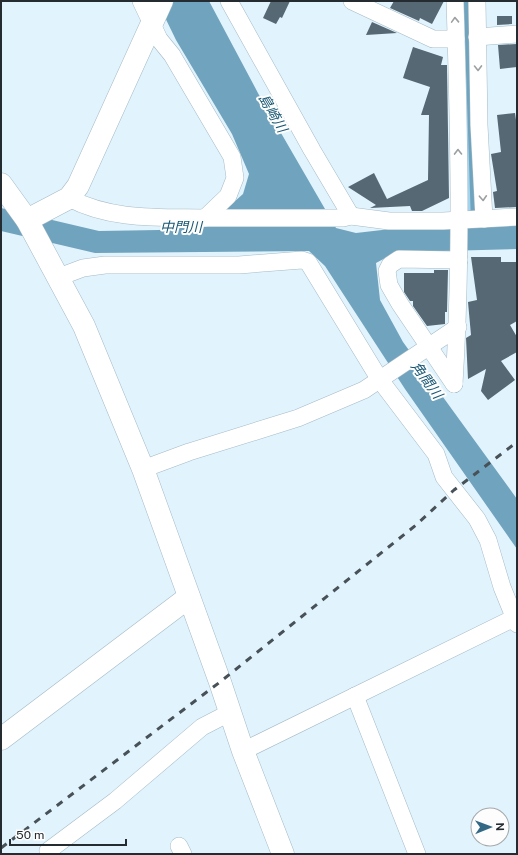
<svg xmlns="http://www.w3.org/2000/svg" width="518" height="855" viewBox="0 0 518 855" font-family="'Public Sans','Noto Sans JP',sans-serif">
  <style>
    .green { fill: #a3d4ee }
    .water { fill: #70a3be }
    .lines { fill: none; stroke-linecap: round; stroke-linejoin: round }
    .stream { stroke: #70a3be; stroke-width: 4.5 }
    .building { fill: #556873 }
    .street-casing { stroke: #a4bac6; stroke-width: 18 }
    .secondary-casing { stroke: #a4bac6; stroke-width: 23 }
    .street { stroke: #fff; stroke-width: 17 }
    .secondary { stroke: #fff; stroke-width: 22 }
    .rail { stroke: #475157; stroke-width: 3; stroke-dasharray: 7 7; stroke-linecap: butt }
    .oneway { stroke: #9ca0a2 }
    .labels { text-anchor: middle; stroke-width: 4; stroke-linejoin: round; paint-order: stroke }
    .water-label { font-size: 14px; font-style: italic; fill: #165673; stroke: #fdfdfd }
  </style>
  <rect width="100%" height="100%" fill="#e1f3fd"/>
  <path class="green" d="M461 1H470L477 211 467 213Z"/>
  <path class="water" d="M157 1H209L259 95 336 228 356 233 408 227 517 225V249L406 252 389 256 376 263 380 300 403 342 517 499V549L405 389 325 266 309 251 95 253 1 231V208L99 231 159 230 190 226 225 210 243 194 249 174 232 134 176 40Z"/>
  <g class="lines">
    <path class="stream" d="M466 1 473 216"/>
  </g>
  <g class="building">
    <path d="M271 1H290L282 18 280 17 276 24 263 18Z"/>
    <path d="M394 1H444L432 24 420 18 419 21 390 8Z"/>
    <path d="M497 16H512V24L497 25Z"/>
    <path d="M372 22 397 33 366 35Z"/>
    <path d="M517 44V67L500 69 498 45Z"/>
    <path d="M413 47 443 57 441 65H447L449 198 422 211H412L410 206 370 208 376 205 348 187 374 173 387 199 428 180 429 115H421L430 87 403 78Z"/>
    <path d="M515 113 517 127V207L495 208 493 192 497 191 491 154 501 152 497 115Z"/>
    <path d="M471 257H501V262H517V321L510 325 517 337V352L501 361 515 380 488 400 481 391 486 369 468 379 466 338 471 335 468 302 477 300Z"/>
    <path d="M434 270H448L447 312H445V324L427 326 413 306V301H410L404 292V273H434Z"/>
  </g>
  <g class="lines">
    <defs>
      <g id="street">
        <path d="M141 1 159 39 172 55 232 157 235 178 228 196 205 218"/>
        <path d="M229 1 312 150 351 216"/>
        <path d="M352 1 433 39H456"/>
        <path d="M477 1 479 125 484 219"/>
        <path d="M477 37 517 34"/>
        <path d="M69 198C112 221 161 217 209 218 254 218 299 218 343 218L351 216 389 221H443L517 217"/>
        <path d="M59 277 83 268 105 265H239L302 260 308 262 380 380 436 454 444 477 477 519 488 540 502 587 517 624"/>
        <path d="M454 384C462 256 459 129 455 1"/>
        <path d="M454 384 400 304 389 285 387 271 390 265 399 259 459 260"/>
        <path d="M143 469 189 452 298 418 364 390 458 327"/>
        <path d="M355 696 417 854"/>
        <path d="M243 751 514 618"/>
        <path d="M179 846 183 854"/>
        <path d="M49 854 48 851 115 801 202 727 231 712"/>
      </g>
      <g id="secondary">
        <path d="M1 184 27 220 84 326 143 469 220 682 243 751 283 854"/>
        <path d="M27 220 69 198 78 186 162 1"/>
        <path d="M1 739 189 597"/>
      </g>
    </defs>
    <use href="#street" class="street-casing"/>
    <use href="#secondary" class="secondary-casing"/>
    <use href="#street" class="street"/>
    <use href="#secondary" class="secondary"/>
    <path class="rail" d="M1 848 220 682 416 525 454 490 517 442"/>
  </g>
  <defs><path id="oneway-chevron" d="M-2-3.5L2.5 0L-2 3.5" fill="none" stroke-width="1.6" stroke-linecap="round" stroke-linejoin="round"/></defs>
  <g class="oneway">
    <use href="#oneway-chevron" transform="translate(455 20) rotate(-92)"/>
    <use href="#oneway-chevron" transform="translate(478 68) rotate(89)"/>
    <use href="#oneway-chevron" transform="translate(458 152) rotate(-91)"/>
    <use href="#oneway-chevron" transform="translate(483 198) rotate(87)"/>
  </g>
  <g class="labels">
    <g class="water-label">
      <text transform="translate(273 113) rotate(60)" y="5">島崎川</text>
      <text x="181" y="232">中門川</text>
      <text transform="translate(427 380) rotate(54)" y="5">角間川</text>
    </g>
  </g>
  <rect width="518" height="855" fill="none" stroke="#242c31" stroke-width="4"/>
  <g transform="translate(490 827) rotate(89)"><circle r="19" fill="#fdfdfd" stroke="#a6a9ab"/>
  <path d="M0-3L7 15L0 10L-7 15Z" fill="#336985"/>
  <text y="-6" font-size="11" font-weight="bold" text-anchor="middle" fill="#242c31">N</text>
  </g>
  <path d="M10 839v6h116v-6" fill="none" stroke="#242c31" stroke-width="2"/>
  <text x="16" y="839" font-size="12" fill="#242c31" stroke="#fdfdfd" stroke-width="3" paint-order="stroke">50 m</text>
</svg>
